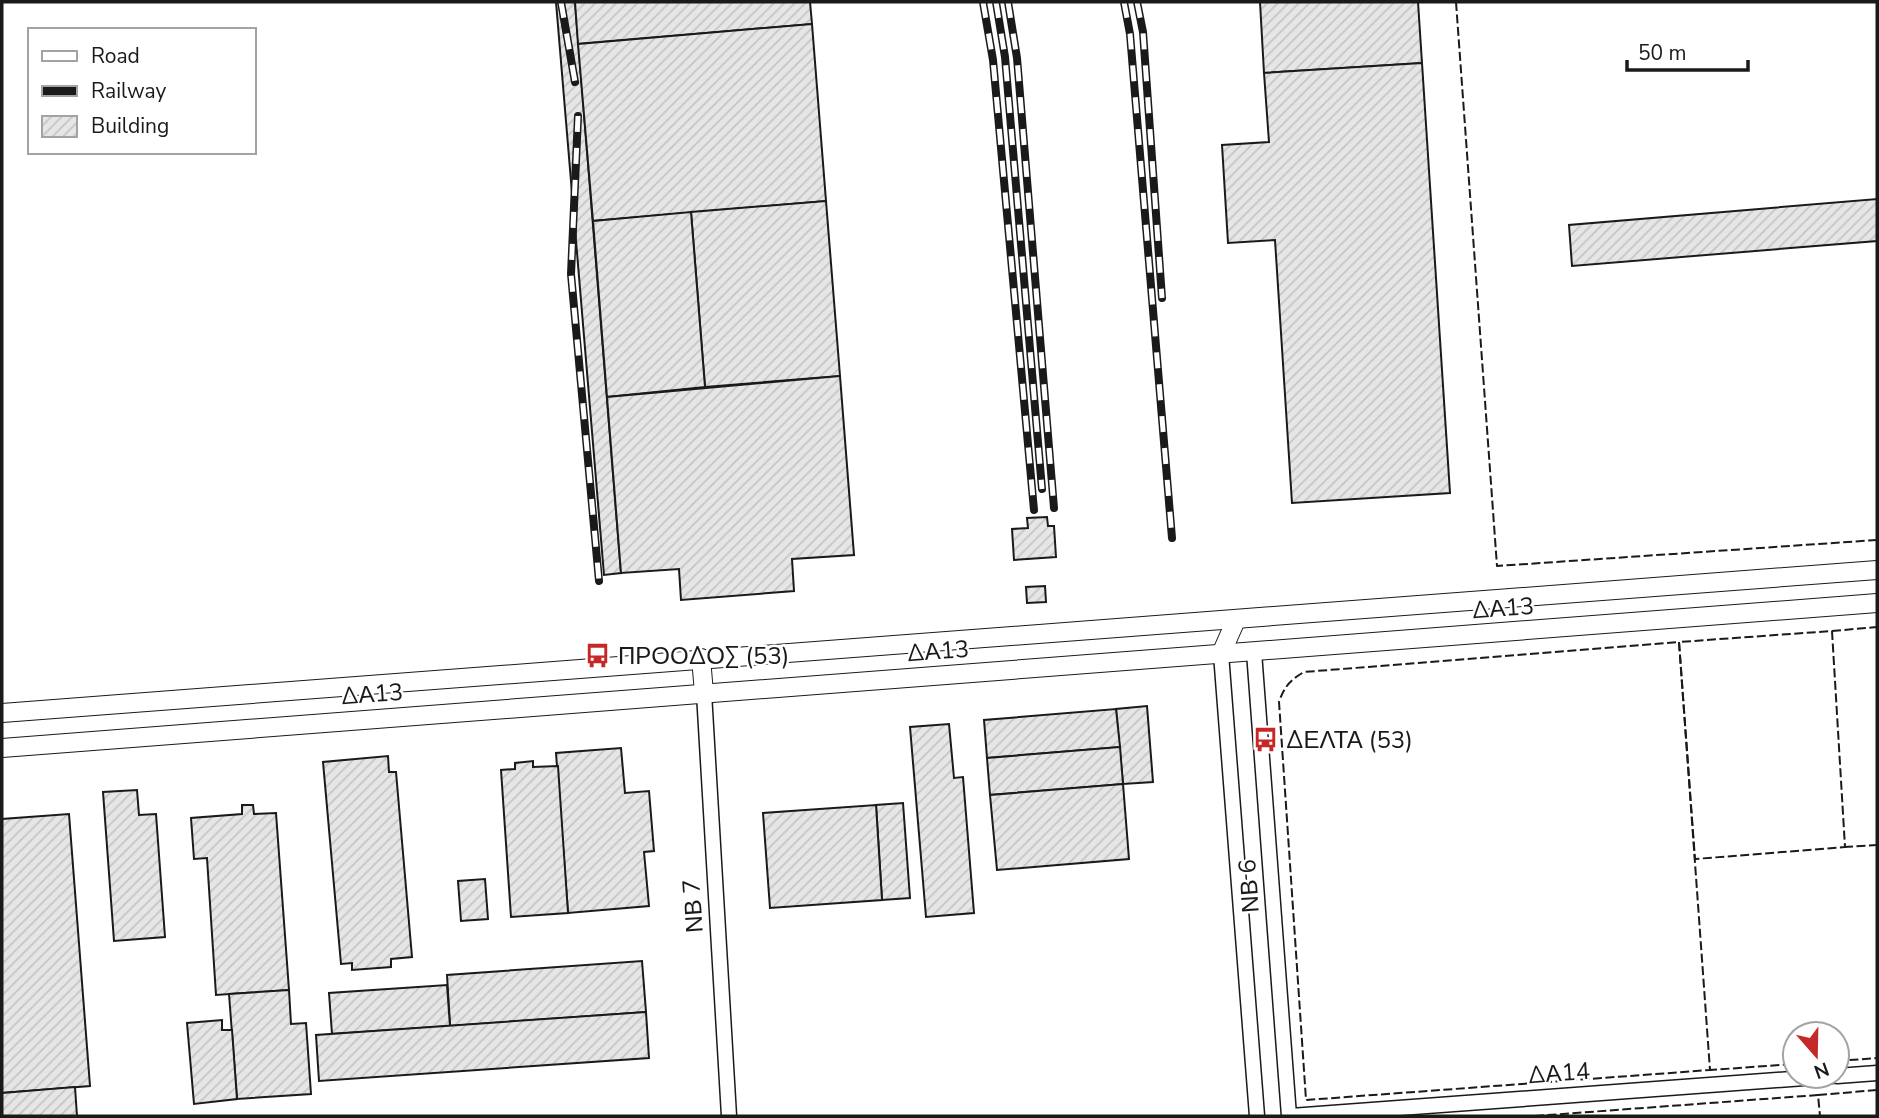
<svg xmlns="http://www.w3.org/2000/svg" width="1879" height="1118" viewBox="0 0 1879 1118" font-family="'Nunito Sans',sans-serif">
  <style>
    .building { fill: url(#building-hatch); stroke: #1a1a1a; stroke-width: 2 }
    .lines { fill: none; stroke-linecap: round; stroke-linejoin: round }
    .minor-casing { stroke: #1a1a1a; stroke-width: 17 }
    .tertiary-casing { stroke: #1a1a1a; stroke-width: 20 }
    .minor { stroke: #fff; stroke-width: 14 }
    .tertiary { stroke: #fff; stroke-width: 18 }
    .rail-casing { stroke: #1a1a1a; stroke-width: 8 }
    .rail { stroke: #fff; stroke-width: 5; stroke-dasharray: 16; stroke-linecap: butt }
    .fence { stroke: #1a1a1a; stroke-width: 2; stroke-dasharray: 9 3.5; stroke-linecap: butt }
    .labels { text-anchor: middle; stroke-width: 5; stroke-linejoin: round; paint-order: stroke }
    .street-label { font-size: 24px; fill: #1a1a1a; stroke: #fff }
    .poi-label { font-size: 24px; fill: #1a1a1a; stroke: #fff; text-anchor: start }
  </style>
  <defs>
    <pattern id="building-hatch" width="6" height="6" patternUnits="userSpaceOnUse" patternTransform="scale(1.75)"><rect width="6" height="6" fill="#e6e6e6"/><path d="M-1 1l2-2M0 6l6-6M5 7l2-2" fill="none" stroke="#c5c5c5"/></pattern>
  </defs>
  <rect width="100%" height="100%" fill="#fff"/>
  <g class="building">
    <path d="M556 2H575L621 573 604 575Z"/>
    <path d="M575 2H810L812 24 578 44Z"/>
    <path d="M1260 2H1418L1422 63 1264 73Z"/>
    <path d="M812 24 826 201 593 221 578 44Z"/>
    <path d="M1422 63 1450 493 1292 503 1275 240 1228 243 1222 145 1269 142 1264 73Z"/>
    <path d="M1877 199V241L1572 266 1569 225Z"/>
    <path d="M826 201 840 376 705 387 691 212Z"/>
    <path d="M691 212 705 387 607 397 593 221Z"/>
    <path d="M840 376 854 555 792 559 794 591 681 600 679 569 621 573 607 397Z"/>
    <path d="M1047 517 1048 526H1054L1056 557 1014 560 1012 529 1028 528 1027 518Z"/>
    <path d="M1045 586 1046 602 1027 603 1026 587Z"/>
    <path d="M1147 706 1153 782 1123 784 1116 709Z"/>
    <path d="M1116 709 1120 747 987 758 984 720Z"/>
    <path d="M949 724 954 778 963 777 974 913 926 917 910 727Z"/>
    <path d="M1120 747 1123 784 990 795 987 758Z"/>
    <path d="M621 748 625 793 649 791 654 851 644 852 649 906 568 913 556 753Z"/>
    <path d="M388 756 389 772H396L412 957 391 959V967L352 970V963L341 964 323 762Z"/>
    <path d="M533 761V767L558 766 568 913 511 917 501 770 515 769V763Z"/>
    <path d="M1123 784 1129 859 997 870 990 795Z"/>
    <path d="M137 790 139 815 156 814 165 937 114 941 103 792Z"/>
    <path d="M903 803 910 898 882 900 876 805Z"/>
    <path d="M242 805H253L254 814 276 813 289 990 216 995 207 858 194 859 191 818 242 814Z"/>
    <path d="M876 805 882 900 770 908 763 813Z"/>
    <path d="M69 814 90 1086 2 1093V819Z"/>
    <path d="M485 879 488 919 461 921 458 881Z"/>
    <path d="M642 961 646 1012 450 1026 447 975Z"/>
    <path d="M447 985 450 1026 332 1034 329 993Z"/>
    <path d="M289 990 291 1024 306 1023 311 1094 237 1099 229 994Z"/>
    <path d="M646 1012 649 1058 319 1081 316 1035Z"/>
    <path d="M222 1020V1030H232L237 1099 194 1104 187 1023Z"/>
    <path d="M75 1087 77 1116H2V1093Z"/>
  </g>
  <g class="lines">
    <defs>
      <g id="minor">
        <path d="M1254 652 1289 1116"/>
        <path d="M1221 654 1257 1116"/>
        <path d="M704 693 729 1116"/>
        <path d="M1837 1076 1877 1073"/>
        <path d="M1291 1116 1832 1076"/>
      </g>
      <g id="tertiary">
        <path d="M1221 654 1236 620"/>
        <path d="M701 658 704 693"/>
        <path d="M2 713 1877 570"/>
        <path d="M2 748 1877 603"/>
      </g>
    </defs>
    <use href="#minor" class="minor-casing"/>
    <use href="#tertiary" class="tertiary-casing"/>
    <use href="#minor" class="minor"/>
    <use href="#tertiary" class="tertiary"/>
    <defs>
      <g id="rail">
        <path d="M561 2 575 82"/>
        <path d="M983 2 993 60 1034 510"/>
        <path d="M996 2 1005 57 1042 489"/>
        <path d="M1008 2 1017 58 1054 508"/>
        <path d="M1124 2 1130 34 1172 538"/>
        <path d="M1137 2 1143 32 1162 298"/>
        <path d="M578 116 571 274 599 581"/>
      </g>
    </defs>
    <use href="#rail" class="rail-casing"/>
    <use href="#rail" class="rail"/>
    <g class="fence">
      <path d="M1456 2 1497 566 1877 540"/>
      <path d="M1832 631 1845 847 1695 859 1679 642Z"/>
      <path d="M1832 631 1877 627"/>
      <path d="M1679 642 1710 1070 1306 1100 1279 702C1284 687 1290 680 1304 672Z"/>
      <path d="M1844 847 1877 845"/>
      <path d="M1837 1061 1877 1058"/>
      <path d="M1710 1068V1070L1795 1064"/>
      <path d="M1818 1095 1877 1090"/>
      <path d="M1535 1116 1818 1095 1820 1116"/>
    </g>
  </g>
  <defs>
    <symbol id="bus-bare" viewBox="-9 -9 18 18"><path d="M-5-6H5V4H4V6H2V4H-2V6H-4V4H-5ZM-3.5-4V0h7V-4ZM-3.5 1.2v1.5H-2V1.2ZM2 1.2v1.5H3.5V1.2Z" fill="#c62828" stroke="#fff" stroke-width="2.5" paint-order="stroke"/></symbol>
  </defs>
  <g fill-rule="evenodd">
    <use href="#bus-bare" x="580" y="638" width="35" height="35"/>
    <use href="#bus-bare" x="1248" y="722" width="35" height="35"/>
  </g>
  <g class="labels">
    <g class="street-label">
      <text transform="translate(1503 608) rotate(-4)" y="8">ΔΑ13</text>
      <text transform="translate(938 651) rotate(-4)" y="8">ΔΑ13</text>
      <text transform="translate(372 694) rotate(-4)" y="8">ΔΑ13</text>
      <text transform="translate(1249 886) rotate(-94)" y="8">ΝΒ 6</text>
      <text transform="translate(693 906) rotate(-94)" y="8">ΝΒ 7</text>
      <text transform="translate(1559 1073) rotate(-4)" y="8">ΔΑ14</text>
    </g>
    <g class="poi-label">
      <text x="618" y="664">ΠΡΟΟΔΟΣ (53)</text>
      <text x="1286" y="748">ΔΕΛΤΑ (53)</text>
    </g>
  </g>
  <rect width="1879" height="1118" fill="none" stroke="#1a1a1a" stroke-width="7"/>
  <rect x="28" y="28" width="228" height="126" fill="#ffffff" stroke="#a3a3a3" stroke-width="2"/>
  <rect x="42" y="51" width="35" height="10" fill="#ffffff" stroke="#a3a3a3" stroke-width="2"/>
  <text x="91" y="63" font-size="21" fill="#1a1a1a">Road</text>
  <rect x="42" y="86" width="35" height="10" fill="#1a1a1a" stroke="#a3a3a3" stroke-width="2"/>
  <text x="91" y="98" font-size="21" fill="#1a1a1a">Railway</text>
  <rect x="42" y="116" width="35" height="21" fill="url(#building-hatch)" stroke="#a3a3a3" stroke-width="2"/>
  <text x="91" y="133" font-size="21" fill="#1a1a1a">Building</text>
  <g transform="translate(1816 1055) rotate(160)"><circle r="33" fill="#ffffff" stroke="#a3a3a3" stroke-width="2"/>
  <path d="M0-5L12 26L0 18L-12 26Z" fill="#c62828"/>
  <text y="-10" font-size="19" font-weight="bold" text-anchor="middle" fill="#1a1a1a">N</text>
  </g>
  <path d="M1627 60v10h121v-10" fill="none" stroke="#1a1a1a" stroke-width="3.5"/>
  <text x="1638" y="60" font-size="21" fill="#1a1a1a" stroke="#ffffff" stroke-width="5" paint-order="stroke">50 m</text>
</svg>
